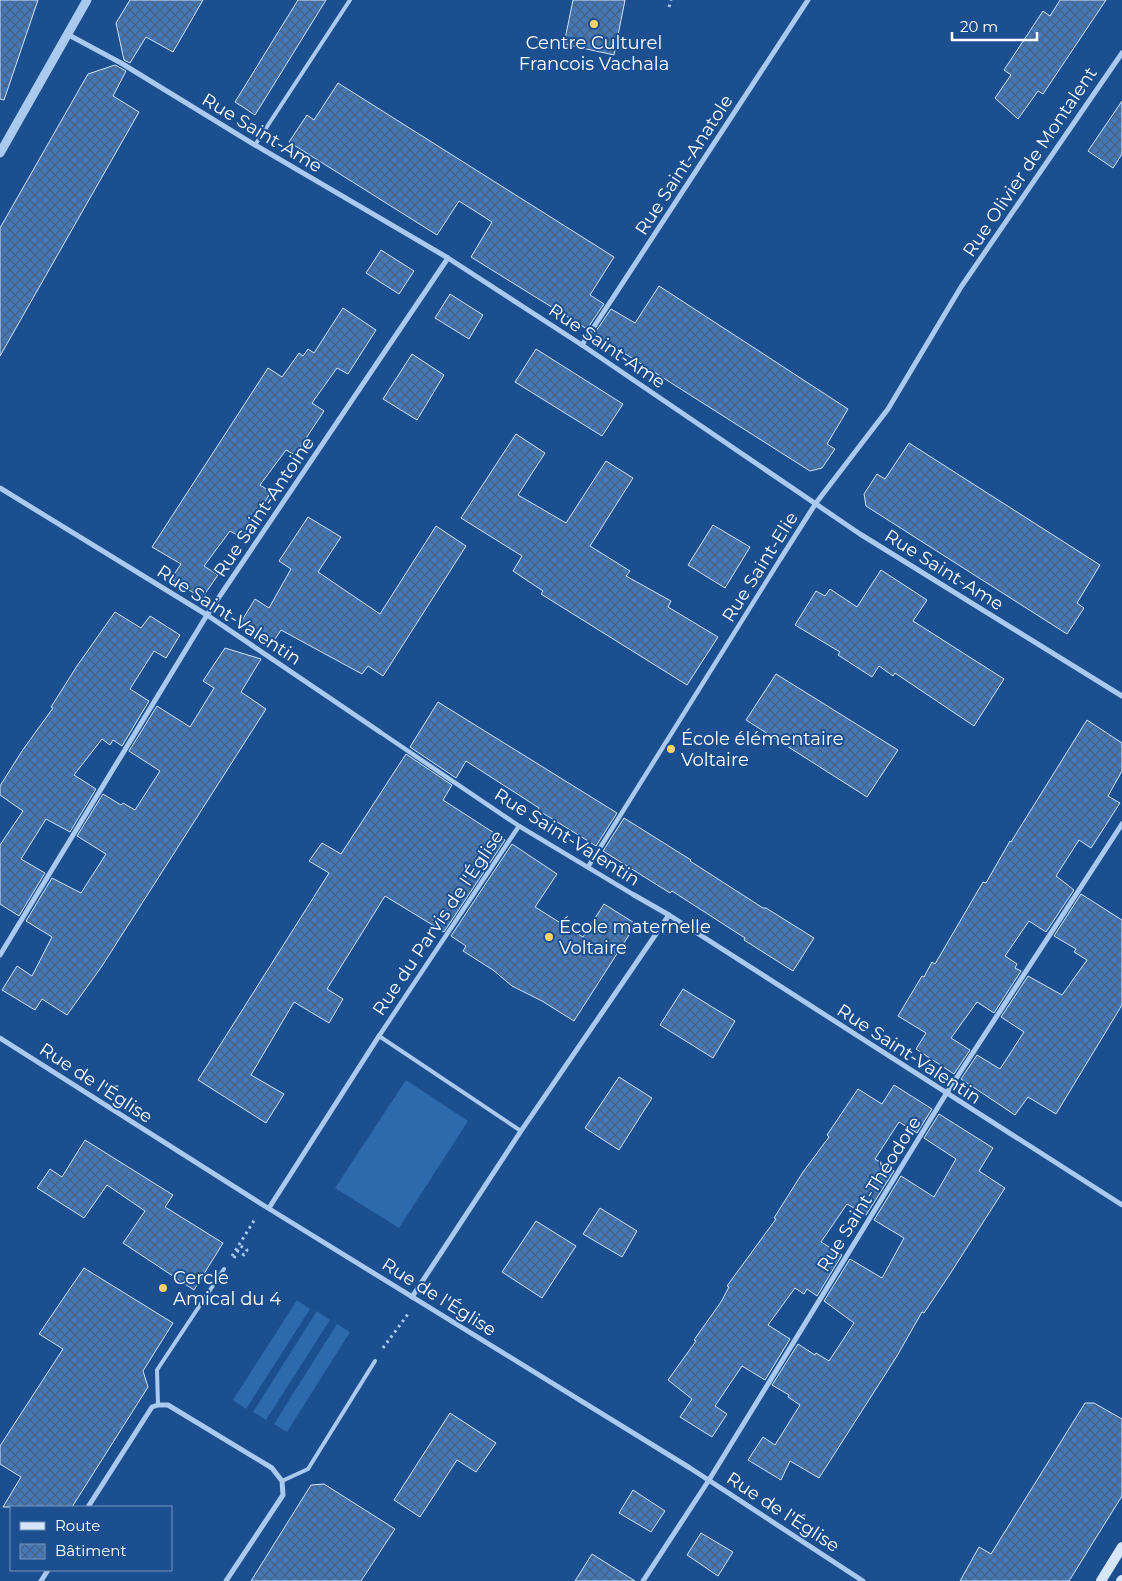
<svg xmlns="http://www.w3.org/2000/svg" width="1122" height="1581" viewBox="0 0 1122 1581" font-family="Montserrat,sans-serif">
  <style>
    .grass { fill: #2e69ad }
    .building { fill: url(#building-cross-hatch); stroke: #cfe3fa }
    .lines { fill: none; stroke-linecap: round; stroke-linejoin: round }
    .path { stroke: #a9c9ee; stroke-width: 3; stroke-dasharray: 2.5 4; stroke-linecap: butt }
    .service { stroke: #a9c9ee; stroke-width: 4 }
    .pedestrian { stroke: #a9c9ee; stroke-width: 4.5 }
    .minor { stroke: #a9c9ee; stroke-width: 5 }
    .tertiary { stroke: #a9c9ee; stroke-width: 9 }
    .secondary { stroke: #d6e6fa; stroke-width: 10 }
    .poi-dot { fill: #ffd166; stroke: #1b4f8f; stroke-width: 2 }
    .labels { text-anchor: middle; stroke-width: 4; stroke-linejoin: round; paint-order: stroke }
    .poi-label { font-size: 18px; fill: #fff; stroke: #1b4f8f; text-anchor: start }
    .street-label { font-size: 18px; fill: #fff; stroke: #1b4f8f }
  </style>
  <defs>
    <pattern id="building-cross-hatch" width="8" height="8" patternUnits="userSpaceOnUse" patternTransform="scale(1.25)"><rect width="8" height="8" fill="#4478b7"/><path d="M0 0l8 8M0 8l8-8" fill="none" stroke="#486282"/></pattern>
  </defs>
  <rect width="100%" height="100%" fill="#1b4f8f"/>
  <g class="grass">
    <path d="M406 1080 468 1121 399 1228 335 1188Z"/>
    <path d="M297 1300 310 1309 246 1409 233 1400Z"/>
    <path d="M317 1311 330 1320 266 1420 253 1412Z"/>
    <path d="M337 1324 350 1332 287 1432 274 1424Z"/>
  </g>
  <g class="building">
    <path d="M0 0H38L4 100 0 99Z"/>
    <path d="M130 0H203L173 52 146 37 130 63 124 60 116 23Z"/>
    <path d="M298 0H326L255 115 235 102Z"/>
    <path d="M573 0H625L614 55 564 44Z"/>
    <path d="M1060 0H1106L1043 94 1038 91 1018 119 995 98 1011 75 1004 70 1043 11 1050 16Z"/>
    <path d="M115 65 126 71 113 96 139 112 0 356V228L88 74Z"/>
    <path d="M338 83 614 257 590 295 604 304 587 329 471 257 492 222 459 201 437 235 289 142 307 115 314 120Z"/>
    <path d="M1122 101V154L1113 168 1088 151Z"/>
    <path d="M381 250 414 271 399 294 366 273Z"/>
    <path d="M659 286 848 409 827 444 835 449 822 468 810 471 594 334 611 309 635 323Z"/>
    <path d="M450 294 483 315 469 339 435 318Z"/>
    <path d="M343 308 376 330 348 374 337 368 312 403 324 411 295 455 286 450 260 485 271 492 242 538 230 531 204 566 218 575 202 598 171 579 181 564 152 547 268 368 282 377 299 353 303 356 308 349 314 353Z"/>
    <path d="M536 349 623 404 602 436 515 382Z"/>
    <path d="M412 354 444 375 417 420 383 399Z"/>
    <path d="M516 434 545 453 518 495 566 523 606 461 633 478 590 546 630 571 626 576 671 601 668 607 718 637 687 685 541 594 543 591 513 571 522 556 461 518Z"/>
    <path d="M909 443 1100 565 1077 603 1084 608 1067 634 866 506 864 494 877 474 885 479Z"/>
    <path d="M308 517 341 537 318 572 380 614 436 526 466 546 383 676 368 666 362 674 281 630 273 642 241 622 255 599 269 608 291 569 279 561Z"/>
    <path d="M713 525 750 547 725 588 688 565Z"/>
    <path d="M881 570 927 600 913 621 1004 679 974 726 895 673 893 676 879 666 872 677 838 655 840 652 795 625 816 591 825 596 830 589 857 607Z"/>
    <path d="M115 612 141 628 150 616 180 635 166 658 154 651 130 689 149 701 122 746 113 740 110 745 102 739 74 775 96 789 70 832 46 819 21 859 45 873 19 916 0 904V845L23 811 0 795V786L22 751 53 708 51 707 77 666Z"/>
    <path d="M225 648 261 659 241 692 266 709 102 966 67 1015 42 999 35 1010 2 990 17 966 32 976 52 937 26 921 52 878 81 893 106 854 77 836 103 794 121 805 123 803 135 810 160 771 129 751 157 706 190 727 214 688 203 681Z"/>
    <path d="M776 674 898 750 867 797 746 720Z"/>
    <path d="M438 702 617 813 596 846 538 810 539 808 466 761 456 778 410 747Z"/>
    <path d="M1087 720 1122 743V771L1108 796 1120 803 1091 848 1079 840 1056 876 1074 890 1046 932 1029 921 1005 956 1017 964 1015 968 1021 971 994 1013 977 1002 951 1038 970 1050 954 1074 916 1049 926 1033 898 1016 922 976 924 977 932 962 935 964 983 882 986 883 1010 841 1011 842Z"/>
    <path d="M406 754 452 785 443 800 505 840 444 932 385 896 327 989 343 999 329 1023 294 1002 251 1075 284 1094 266 1123 198 1080 329 873 309 861 322 843 341 854Z"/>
    <path d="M624 818 691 860 690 861 763 908H766L814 938 793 971 744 940 745 938 672 891 670 893 603 851Z"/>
    <path d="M512 844 557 874 535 907 583 937 604 904 636 924 574 1021 542 1001 512 986 493 970 463 951 466 946 451 936Z"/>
    <path d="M1081 894 1122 920V1005L1056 1114 1028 1097 1015 1115 961 1079 977 1055 1000 1069 1024 1032 1001 1017 1028 976 1062 995 1087 960 1074 952 1076 949 1054 936Z"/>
    <path d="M683 989 735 1021 713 1058 660 1025Z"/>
    <path d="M619 1077 652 1098 619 1150 585 1128Z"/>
    <path d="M894 1085 932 1109 917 1133 899 1122 875 1159 894 1171 866 1215 847 1204 821 1242 842 1255 817 1296 807 1289 804 1294 795 1288 768 1325 790 1339 765 1380 742 1366 715 1406 727 1414 712 1437 680 1417 692 1399 668 1380 696 1341 694 1340 721 1302 729 1287 727 1286 776 1219 774 1218 803 1172 829 1137 827 1135 858 1089 882 1104Z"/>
    <path d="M939 1114 993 1148 979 1171 1005 1188 950 1274 924 1313 922 1312 897 1356 819 1478 790 1461 781 1480 748 1460 763 1437 775 1445 800 1405 788 1397 789 1395 772 1385 798 1344 815 1355 816 1353 829 1361 854 1323 824 1301 850 1259 882 1278 904 1238 874 1220 901 1176 934 1197 956 1159 924 1138Z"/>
    <path d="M85 1140 173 1195 165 1207 223 1243 194 1290 123 1243 145 1211 107 1185 84 1218 37 1188 50 1169 62 1177Z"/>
    <path d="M600 1208 637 1231 622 1257 583 1234Z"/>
    <path d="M536 1221 576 1246 542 1298 502 1272Z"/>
    <path d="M84 1268 173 1323 143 1371 148 1387 72 1507H3L21 1477 0 1464V1446L63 1349 39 1334Z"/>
    <path d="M1085 1403H1094L1122 1419V1496L1069 1581H960L979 1547 991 1554Z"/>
    <path d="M450 1413 496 1443 476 1472 457 1460 420 1517 394 1500Z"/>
    <path d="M324 1484 395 1529 361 1581H251L311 1485Z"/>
    <path d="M633 1490 665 1511 651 1532 619 1513Z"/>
    <path d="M701 1533 733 1552 718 1576 687 1555Z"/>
    <path d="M592 1554 635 1581H575Z"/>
  </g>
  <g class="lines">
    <g class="path">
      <path d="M669 7 671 0"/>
      <path d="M232 1256 255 1219"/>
      <path d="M234 1258 238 1251 244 1255 247 1250 239 1245"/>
      <path d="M383 1348 408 1314"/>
    </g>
    <g class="service">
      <path d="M255 145 350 0"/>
      <path d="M379 1036 521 1131"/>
      <path d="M158 1405 157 1370 224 1269"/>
      <path d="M282 1481 308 1469 375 1361"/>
    </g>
    <g class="pedestrian">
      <path d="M380 732 519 826 634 895"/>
      <path d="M588 867 781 558"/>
      <path d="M379 1036 519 826"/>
    </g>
    <g class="minor">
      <path d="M67 34 121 63 255 145 448 258 582 345 860 534 1122 696"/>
      <path d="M582 345 808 0"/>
      <path d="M0 488 207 615 380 732"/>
      <path d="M781 558 816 503 888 409 961 287 1122 53"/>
      <path d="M634 895 669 915 1122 1205"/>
      <path d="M0 955 207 615 448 258"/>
      <path d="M0 1038 263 1205 690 1468 863 1581"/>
      <path d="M269 1208 379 1036"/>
      <path d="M412 1297 521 1131 669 915"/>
      <path d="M88 1507 152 1407 158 1405H168L272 1468 282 1481 283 1495 226 1581"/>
      <path d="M41 1581 48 1570"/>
      <path d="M643 1581 709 1480 946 1094 1122 824"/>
    </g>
    <path class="tertiary" d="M0 153 87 0"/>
    <g class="secondary">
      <path d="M1101 1581 1122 1547"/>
      <path d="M1121 1581 1122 1580"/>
    </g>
  </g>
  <g class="poi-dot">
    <circle cx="594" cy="24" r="5"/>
    <circle cx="671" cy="749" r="5"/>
    <circle cx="549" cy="937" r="5"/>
    <circle cx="163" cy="1288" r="5"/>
  </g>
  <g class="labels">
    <g class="poi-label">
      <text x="594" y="49" text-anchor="middle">Centre Culturel<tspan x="594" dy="21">Francois Vachala</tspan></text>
      <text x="681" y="745">École élémentaire<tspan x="681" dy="21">Voltaire</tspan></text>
      <text x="559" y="933">École maternelle<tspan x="559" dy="21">Voltaire</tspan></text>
      <text x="173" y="1284">Cercle<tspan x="173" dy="21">Amical du 4</tspan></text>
    </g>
    <g class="street-label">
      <text transform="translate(262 133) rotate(31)" y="6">Rue Saint-Ame</text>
      <text transform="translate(1030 162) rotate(-56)" y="6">Rue Olivier de Montalent</text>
      <text transform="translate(684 165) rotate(-57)" y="6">Rue Saint-Anatole</text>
      <text transform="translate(607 346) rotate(34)" y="6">Rue Saint-Ame</text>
      <text transform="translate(264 507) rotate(-56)" y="6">Rue Saint-Antoine</text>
      <text transform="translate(760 567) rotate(-58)" y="6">Rue Saint-Elie</text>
      <text transform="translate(944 570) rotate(32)" y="6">Rue Saint-Ame</text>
      <text transform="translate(229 615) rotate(33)" y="6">Rue Saint-Valentin</text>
      <text transform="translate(567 837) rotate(32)" y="6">Rue Saint-Valentin</text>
      <text transform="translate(438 923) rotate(-56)" y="6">Rue du Parvis de l'Église</text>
      <text transform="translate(909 1054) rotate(33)" y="6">Rue Saint-Valentin</text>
      <text transform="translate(96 1083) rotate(33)" y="6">Rue de l'Église</text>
      <text transform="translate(869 1194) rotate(-58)" y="6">Rue Saint-Théodore</text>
      <text transform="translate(439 1297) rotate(32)" y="6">Rue de l'Église</text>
      <text transform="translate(783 1512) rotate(33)" y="6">Rue de l'Église</text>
    </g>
  </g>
  <rect x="10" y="1506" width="162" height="65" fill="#1b4f8f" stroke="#7695bc"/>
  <rect x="20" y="1522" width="25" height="8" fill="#d6e6fa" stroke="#7695bc"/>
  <text x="55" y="1531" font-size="15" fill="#ffffff">Route</text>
  <rect x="20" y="1544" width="25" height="15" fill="url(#building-cross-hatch)" stroke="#7695bc"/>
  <text x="55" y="1556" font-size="15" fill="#ffffff">Bâtiment</text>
  <path d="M952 32v8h85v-8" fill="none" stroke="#ffffff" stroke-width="2.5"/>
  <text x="960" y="32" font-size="15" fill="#ffffff" stroke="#1b4f8f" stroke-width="4" paint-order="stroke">20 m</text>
</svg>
